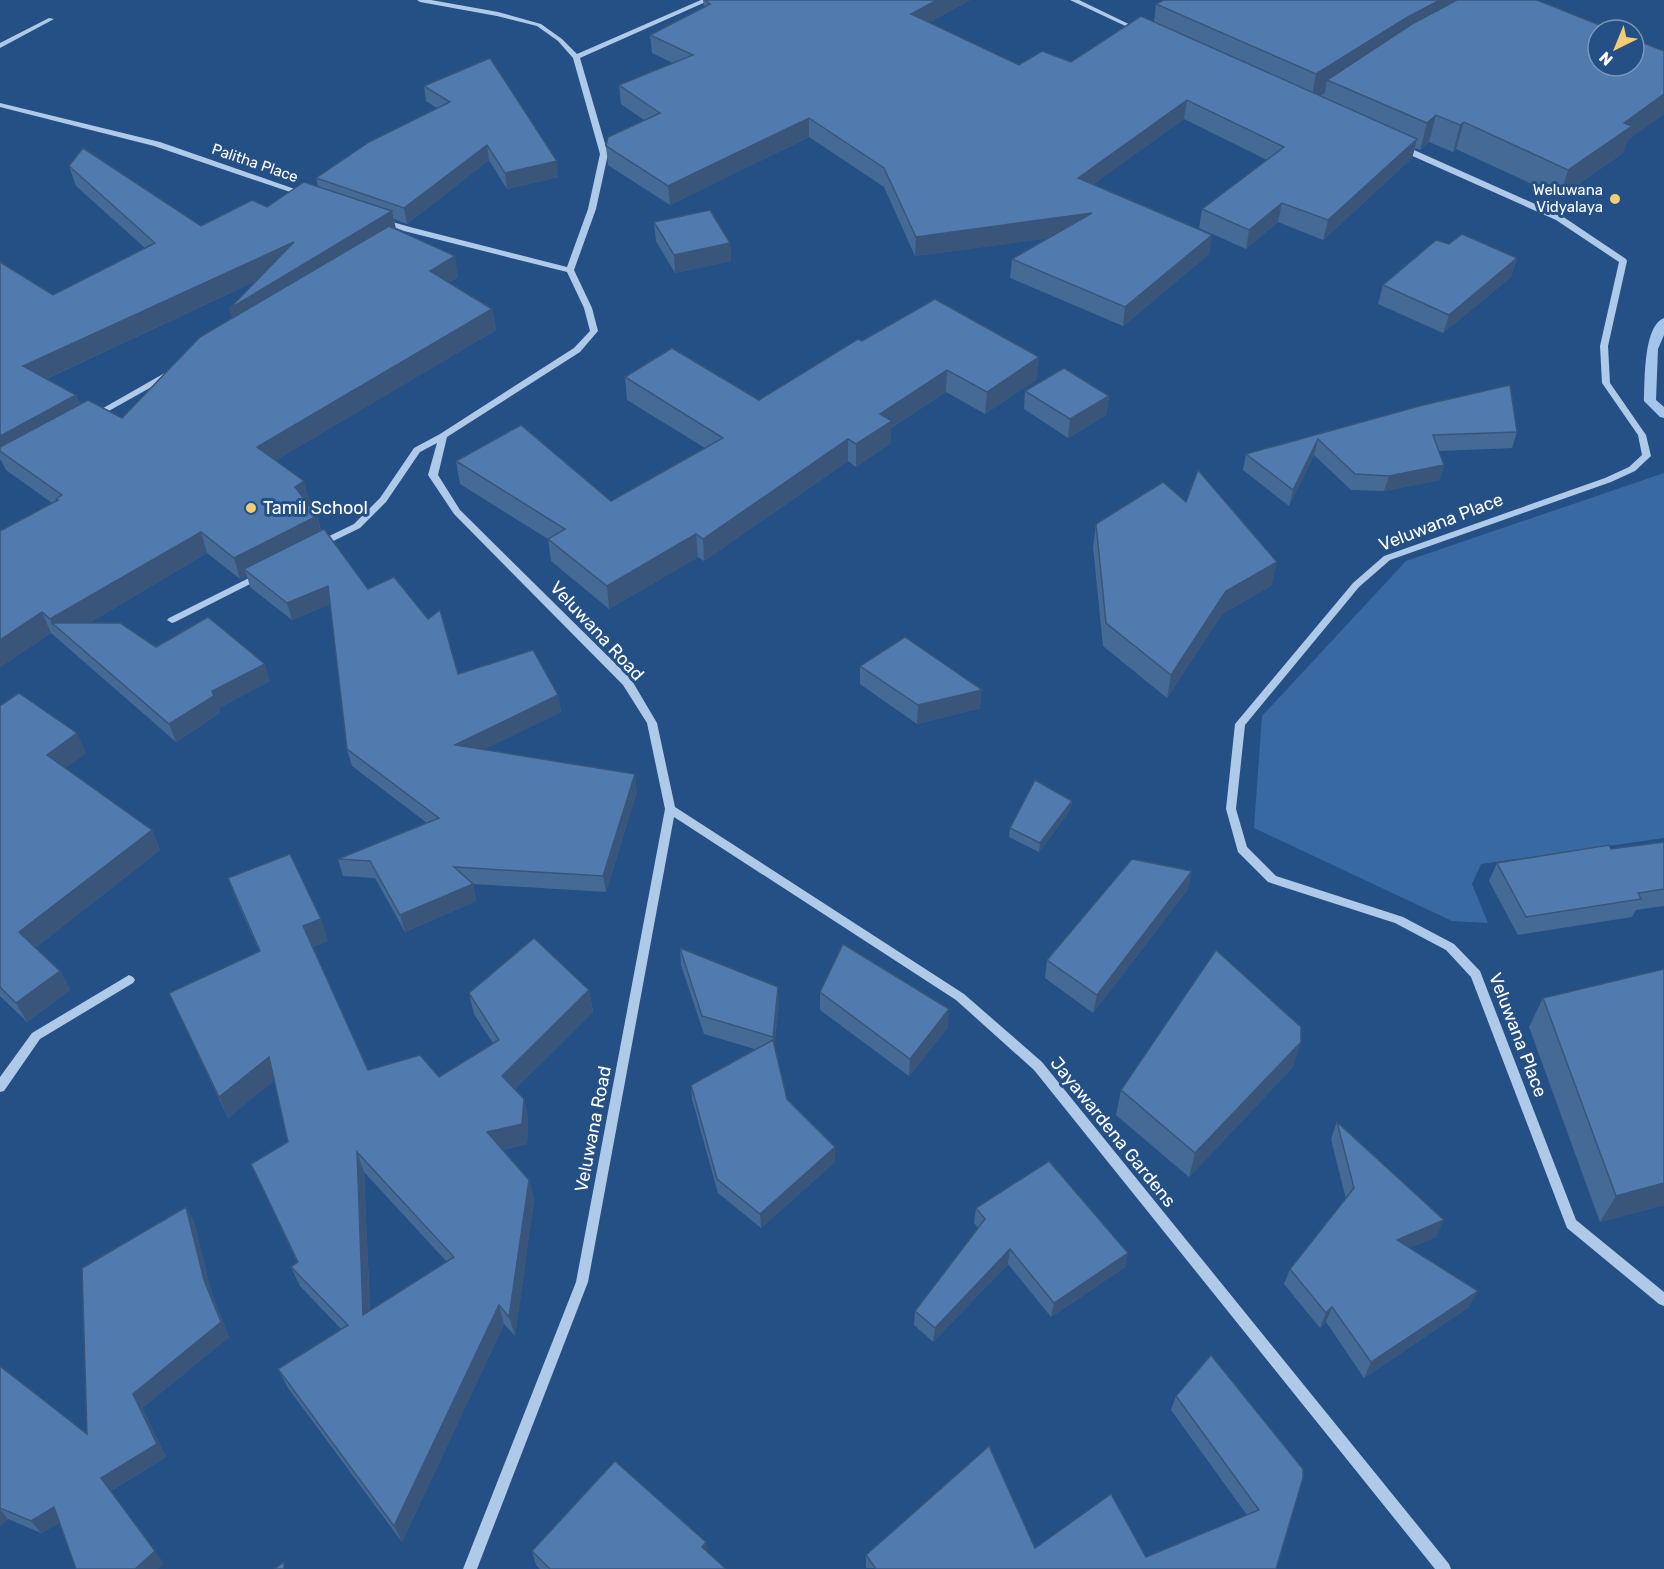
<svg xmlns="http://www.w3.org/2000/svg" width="1664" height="1569" viewBox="0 0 1664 1569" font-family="Rubik,sans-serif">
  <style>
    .green { fill: #3969a2 }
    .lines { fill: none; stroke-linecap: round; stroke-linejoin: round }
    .stream { fill: #a4c4e9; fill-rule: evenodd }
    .minor { fill: #afc9e8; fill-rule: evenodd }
    .wall { fill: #466a96; fill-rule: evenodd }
    .shaded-wall { fill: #39567a }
    .building { fill: #517baf; stroke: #39567a; stroke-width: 1.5; fill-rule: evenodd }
    .poi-dot { fill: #f2cd74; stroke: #255086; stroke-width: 2 }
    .labels { text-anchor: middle; stroke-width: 6; stroke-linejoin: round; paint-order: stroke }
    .far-street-label { font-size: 15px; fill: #fff; stroke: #255086 }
    .far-poi-label { font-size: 15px; fill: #fff; stroke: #255086; text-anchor: end }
    .poi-label { font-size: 18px; fill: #fff; stroke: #255086; text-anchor: start }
    .street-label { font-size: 18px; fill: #fff; stroke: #255086 }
  </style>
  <rect width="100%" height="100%" fill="#255086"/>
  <path class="green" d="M1664 473V838L1481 864 1472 884 1488 923 1452 921 1254 828 1262 716 1406 561Z"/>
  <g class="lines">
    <path class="stream" d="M1664 318V335L1658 349 1656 400 1664 407V418L1660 417 1644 401C1645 382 1643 326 1664 318Z"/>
    <g class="minor">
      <path d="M417 0H431L498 12 541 24 562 39 577 54 701 0H710L580 58 608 154 596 209 574 270 592 308 598 331 580 352 447 437 438 475 460 510 631 679 657 723 675 807 964 994 1042 1062 1449 1564 1451 1569H1435L1034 1070 956 1000 674 817 588 1282 477 1569H463L576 1282 665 809 647 723 623 685 454 514 428 475 437 443 420 452 386 502 360 528 323 546 320 547 315 544 317 542 354 524 380 498 414 448 440 434 574 348 590 331 584 308 567 272 404 231 378 221 382 219 410 227 567 267 588 209 600 154 573 58 558 41 537 26 497 16 420 2Z"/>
      <path d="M1070 0H1079L1141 30 1136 31Z"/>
      <path d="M49 18 54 19 0 48V43Z"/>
      <path d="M0 103 160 142 309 194 308 196H302L154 146 0 107Z"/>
      <path d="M1399 146H1405L1562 216 1626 259 1627 261 1608 346 1610 383 1646 435 1651 456 1635 471 1611 482 1390 560 1359 587 1245 725 1236 809 1247 847 1276 876 1403 917 1454 944 1480 971 1576 1220 1664 1292V1306L1659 1304 1567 1228 1471 977 1446 950 1395 923 1268 882 1238 852 1226 809 1235 724 1353 583 1384 556 1605 478 1629 467 1642 455 1638 435 1602 383 1600 346 1619 262 1556 220 1399 150Z"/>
      <path d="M170 370 174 373 173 375 98 417H92L91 415Z"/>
      <path d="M261 572 266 575 264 577 175 622 172 623 167 620 169 618Z"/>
      <path d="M129 975 133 977 135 980 133 983 40 1039 4 1091 0 1092V1077L32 1033Z"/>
    </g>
  </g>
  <g class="wall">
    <path d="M703 0H970L928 23 1019 65 1071 62 1154 22 1156 4 1627 141 1623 153 1560 197 1456 149 1453 152 1429 142 1420 150 1415 148 1412 158 1323 240 1278 222 1246 249 1199 228 1202 209 1267 160 1184 119 1093 184 1209 254 1123 326 1010 278 1012 259 1049 238 915 256 884 187 809 137 670 205 608 165 606 146 644 120 621 104 619 85 673 63 652 53 650 35 704 7Z"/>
    <path d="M490 58 558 177 507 189 489 160 407 224 394 219 396 229 458 277 449 283 492 309 496 330 276 460 310 502 307 503 317 516 321 531 368 589 458 674 558 695 561 712 484 749 637 791 606 892 473 884 476 901 405 932 375 878 343 876 338 859 427 823 352 766 347 749 330 604 292 620 250 587 247 576 240 579 207 553 89 623 156 647 270 681 219 708 220 713 176 742 51 633 0 667V531L52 503 6 470 1 460H0V262L53 295 145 248 76 186 69 166 201 226 267 207 318 186 316 178 437 108 426 101 424 86ZM256 281 232 318 122 418 80 404 76 395 46 379Z"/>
    <path d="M654 222 730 243 731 261 675 273 656 241Z"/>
    <path d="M1449 244 1517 258 1511 277 1443 333 1378 304 1383 285Z"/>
    <path d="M862 341 1037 379 985 414 946 392 891 428V443L856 467 848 461 704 561 698 557 609 609 551 561 548 539 460 484 456 461 611 501 705 448 627 400 625 377 759 400Z"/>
    <path d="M1025 391 1109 396 1106 415 1068 438 1024 409Z"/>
    <path d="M1423 405 1517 432 1512 448 1439 451 1444 465 1439 480 1384 491 1351 490 1314 455 1289 506 1243 470 1246 454Z"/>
    <path d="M1186 502 1272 585 1222 614 1167 698 1103 646 1093 547 1096 524Z"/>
    <path d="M860 666 980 708 917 724 860 684Z"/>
    <path d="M0 706 86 753 65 768 152 830 160 850 35 948 60 971 70 990 27 1022 0 996Z"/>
    <path d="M1072 801 1070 810 1039 852 1009 837 1010 828Z"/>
    <path d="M1664 842V906L1636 910 1632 917 1518 935 1489 881 1497 863Z"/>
    <path d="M228 878 328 941 313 947 368 1070 439 1077 493 1043 474 1014 469 993 589 990 593 1012 515 1089 524 1099 528 1119 527 1144 502 1150 529 1180 534 1200 515 1336 504 1324 402 1542 288 1388 278 1369 341 1329 300 1286 291 1267 297 1262 251 1164 288 1142 274 1080 228 1118 169 993 259 951 236 899ZM364 1172 447 1262 370 1311Z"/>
    <path d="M1188 889 1093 1013 1045 978 1047 960Z"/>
    <path d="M680 948 779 1005 774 1046 787 1099 835 1162 761 1228 718 1193 692 1099 691 1085 755 1049 704 1034 681 965Z"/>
    <path d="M820 992 948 1027 909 1076 820 1010Z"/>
    <path d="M1543 998 1664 1205 1600 1222 1529 1027Z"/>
    <path d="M1293 1067 1189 1177 1116 1115 1121 1090Z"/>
    <path d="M1337 1122 1436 1237 1409 1248 1469 1307 1364 1378 1326 1322 1320 1328 1284 1284 1290 1269 1346 1199 1331 1139Z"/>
    <path d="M186 1207 194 1222 212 1295 229 1337 142 1408 166 1457 111 1491 164 1564 60 1522 41 1533 8 1519 0 1526V1366L87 1434Z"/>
    <path d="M976 1208 1125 1267 1051 1317 1008 1264 933 1342 914 1325 915 1311 978 1228 974 1223Z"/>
    <path d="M1176 1396 1303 1469 1276 1569 866 1568V1555L1035 1548 1146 1557 1247 1515 1171 1410Z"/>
    <path d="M532 1551 707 1552 726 1569H540L536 1565Z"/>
  </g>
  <g class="shaded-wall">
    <path d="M937 0H970L910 33 911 14Z"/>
    <path d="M1440 0H1463L1327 80 1325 93 1311 101 1316 74 1406 18Z"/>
    <path d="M1664 94V114L1627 141 1623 153 1560 197 1568 170 1624 123Z"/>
    <path d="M1187 100 1184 119 1076 197 1078 178Z"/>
    <path d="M1436 115 1429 142 1420 150 1427 123Z"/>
    <path d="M809 118V137L670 205 668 186Z"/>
    <path d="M1464 122 1456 149 1453 152 1460 125Z"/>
    <path d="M1417 139 1412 158 1323 240 1328 220Z"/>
    <path d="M487 145 489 160 407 224 404 208Z"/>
    <path d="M557 161 558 177 507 189 505 173Z"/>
    <path d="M1282 203 1278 222 1246 249 1249 230Z"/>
    <path d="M392 211 396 231 235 329 229 309Z"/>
    <path d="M1092 213 1090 233 915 256 916 237Z"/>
    <path d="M1212 235 1209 254 1123 326 1125 307Z"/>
    <path d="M294 242 299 261 30 386 23 366Z"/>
    <path d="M730 243 731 261 675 273 674 255Z"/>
    <path d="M455 256 458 277 434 292 430 271Z"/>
    <path d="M1517 258 1511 277 1443 333 1449 315Z"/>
    <path d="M492 309 496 330 263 468 257 447Z"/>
    <path d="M1039 357 1037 379 985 414 987 392Z"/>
    <path d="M947 370 946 392 891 428V443L856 467V444L880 414Z"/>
    <path d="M76 395 84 415 0 451V436Z"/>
    <path d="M1109 396 1106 415 1068 438 1070 419Z"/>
    <path d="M848 439V461L704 561 703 539Z"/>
    <path d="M1318 439 1314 455 1289 506 1293 490Z"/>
    <path d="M1444 465 1439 480 1384 491 1389 476Z"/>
    <path d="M304 481 310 502 300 508 295 487Z"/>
    <path d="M317 516 322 538 244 569 247 576 240 579 234 558Z"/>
    <path d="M201 532 207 553 67 636 52 623 59 641 50 619Z"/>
    <path d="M696 534 698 557 609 609 607 586Z"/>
    <path d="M1277 562 1272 585 1222 614 1167 698 1171 675 1226 591Z"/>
    <path d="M328 586 333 603 292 620 287 603Z"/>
    <path d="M42 612 51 633 0 667V640Z"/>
    <path d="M265 664 270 681 219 708 220 713 176 742 169 724 212 691Z"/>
    <path d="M982 690 980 708 917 724 918 705Z"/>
    <path d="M558 695 561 712 459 762 455 745Z"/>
    <path d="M77 733 86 753 56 775 47 755Z"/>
    <path d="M635 774 637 791 606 892 603 876Z"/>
    <path d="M1072 801 1070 810 1039 852 1040 843Z"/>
    <path d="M152 830 160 850 30 952 19 932Z"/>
    <path d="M1192 871 1188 889 1093 1013 1097 995Z"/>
    <path d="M473 884 476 901 405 932 400 915Z"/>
    <path d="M321 919 328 941 311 948 303 926Z"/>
    <path d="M60 971 70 990 27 1022 16 1003Z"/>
    <path d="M778 987 779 1005 773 1054V1037Z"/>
    <path d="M589 990 593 1012 507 1097 502 1076Z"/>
    <path d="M949 1009 948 1027 909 1076 910 1059Z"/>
    <path d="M1301 1042 1293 1067 1189 1177 1195 1153Z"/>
    <path d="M269 1057 278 1078 228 1118 219 1097Z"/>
    <path d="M524 1099 528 1119 527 1144 492 1152 487 1132Z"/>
    <path d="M835 1147V1162L761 1228 760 1214Z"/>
    <path d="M357 1152 364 1172 371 1334 363 1315Z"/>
    <path d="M529 1180 534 1200 515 1336 509 1317Z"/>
    <path d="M1664 1183V1205L1600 1222 1616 1196Z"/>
    <path d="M186 1207 194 1222 212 1295 229 1337 142 1408 166 1457 111 1491 164 1564 158 1569H135L101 1478 133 1394 204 1280Z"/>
    <path d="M1444 1220 1436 1237 1390 1256 1397 1240Z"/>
    <path d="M1010 1249 1008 1264 933 1342 935 1328Z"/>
    <path d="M1128 1253 1125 1267 1051 1317 1054 1303Z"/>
    <path d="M1478 1291 1469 1307 1364 1378 1371 1362Z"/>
    <path d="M499 1305 504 1324 402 1542 394 1526Z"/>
    <path d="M1332 1307 1326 1322 1320 1328 1326 1313Z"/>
    <path d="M54 1507 64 1519 41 1533 31 1521Z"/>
    <path d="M0 1509 8 1519 0 1526Z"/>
    <path d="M706 1542 708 1556 702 1547Z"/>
  </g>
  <g class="building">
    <path d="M705 0H937L911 14 1019 65 1042 51 1071 62 1141 16 1417 139 1328 220 1282 203 1249 230 1202 209 1284 147 1187 100 1078 178 1212 235 1125 307 1012 259 1092 213 916 237 884 168 809 118 668 186 606 146 608 137 660 113 619 85 693 55 650 35 710 4Z"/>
    <path d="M1164 0H1440L1406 18 1316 74 1156 4Z"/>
    <path d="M1457 0H1537L1612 30H1598V66H1634V39L1664 51V94L1624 123 1632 126 1568 170 1464 122 1460 125 1436 115 1427 123 1327 80 1412 24Z"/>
    <path d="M490 58 557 161 505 173 487 145 404 208 316 178 369 142 450 102 424 86Z"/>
    <path d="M83 148 201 226 252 200 267 207 304 182 392 211 229 309 294 242 23 366 76 395 0 436V262L53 295 155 243 69 166Z"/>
    <path d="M710 210 730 243 674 255 654 222Z"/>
    <path d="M389 226 455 256 430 271 492 309 257 447 304 481 295 487 317 516 234 558 201 532 50 619 42 612 0 640V531L58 500 56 499 62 495 0 451V447L88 400 122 418 200 337Z"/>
    <path d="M1462 234 1517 258 1449 315 1383 285 1436 240 1449 244Z"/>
    <path d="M935 299 1039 357 987 392 947 370 880 414 892 421 856 444 848 439 703 539 696 534 607 586 548 539 565 529 456 461 521 425 611 501 723 438 625 377 672 348 759 400 858 339 862 341Z"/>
    <path d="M1064 368 1109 396 1070 419 1025 391Z"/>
    <path d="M1510 385 1517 432 1433 435 1444 465 1389 476 1355 474 1318 439 1293 490 1246 454 1423 405Z"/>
    <path d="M1198 470 1277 562 1226 591 1171 675 1106 623 1096 524 1163 482 1186 502Z"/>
    <path d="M324 529 368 589 394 577 428 619 440 610 458 674 533 650 558 695 455 745 635 774 603 876 454 867 473 884 400 915 370 861 338 859 439 818 347 749 328 586 287 603 244 569Z"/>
    <path d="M208 617 265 664 212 691 214 696 169 724 52 623H120L156 647Z"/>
    <path d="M905 637 982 690 918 705 860 666Z"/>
    <path d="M19 693 77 733 47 755 152 830 19 932 60 971 16 1003 0 987V706Z"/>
    <path d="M1035 780 1072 801 1040 843 1010 828Z"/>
    <path d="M1664 842V889L1638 893 1641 899 1526 917 1497 863 1609 845 1611 849Z"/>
    <path d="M290 854 321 919 303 926 368 1070 420 1055 439 1077 499 1040 469 993 534 938 589 990 502 1076 524 1099 522 1124 487 1132 529 1180 509 1317 499 1305 394 1526 278 1369 348 1325 291 1267 298 1262 251 1164 288 1142 269 1057 219 1097 169 993 260 951 228 878ZM357 1152 454 1257 363 1315Z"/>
    <path d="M1132 859 1192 871 1097 995 1047 960Z"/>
    <path d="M843 944 949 1009 910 1059 820 992Z"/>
    <path d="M680 948 778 987 773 1037 702 1016Z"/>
    <path d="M1216 950 1301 1027V1042L1195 1153 1121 1090Z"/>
    <path d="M1664 969V1183L1616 1196 1543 998Z"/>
    <path d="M773 1040 787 1099 835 1147 760 1214 717 1179 691 1085Z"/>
    <path d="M1337 1122 1444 1220 1397 1240 1478 1291 1371 1362 1332 1307 1326 1313 1290 1269 1354 1188Z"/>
    <path d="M1049 1161 1128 1253 1054 1303 1010 1249 935 1328 915 1311 985 1219 976 1208Z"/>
    <path d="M186 1207 204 1280 221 1322 133 1394 157 1444 101 1478 155 1551 135 1569H76L54 1507 31 1521 0 1508V1366L87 1434 82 1268Z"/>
    <path d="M1211 1355 1303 1469V1478L1276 1569H876L866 1555 989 1446 1035 1548 1111 1494 1146 1557 1259 1510 1176 1396Z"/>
    <path d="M615 1461 706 1542 702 1547 726 1569H550L532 1551Z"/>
    <path d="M284 1562V1569H274Z"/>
  </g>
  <g class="poi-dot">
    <circle cx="1615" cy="199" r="6"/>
    <circle cx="251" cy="508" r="6"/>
  </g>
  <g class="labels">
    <g class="far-street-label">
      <text transform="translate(255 163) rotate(19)" y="5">Palitha Place</text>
    </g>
    <g class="far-poi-label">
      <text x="1603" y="195">Weluwana<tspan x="1603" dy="17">Vidyalaya</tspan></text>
    </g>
    <g class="poi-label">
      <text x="263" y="514">Tamil School</text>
    </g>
    <g class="street-label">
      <text transform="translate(1441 522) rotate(-21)" y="6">Veluwana Place</text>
      <text transform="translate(597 631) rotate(47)" y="6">Veluwana Road</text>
      <text transform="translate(1518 1035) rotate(69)" y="6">Veluwana Place</text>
      <text transform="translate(593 1129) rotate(-79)" y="6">Veluwana Road</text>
      <text transform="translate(1113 1132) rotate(51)" y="6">Jayawardena Gardens</text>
    </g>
  </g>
  <g transform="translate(1616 48) rotate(223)"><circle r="28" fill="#255086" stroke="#7c96b6" stroke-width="1.5"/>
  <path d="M0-4.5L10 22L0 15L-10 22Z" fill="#f2cd74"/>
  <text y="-9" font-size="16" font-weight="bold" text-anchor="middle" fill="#ffffff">N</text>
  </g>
</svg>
